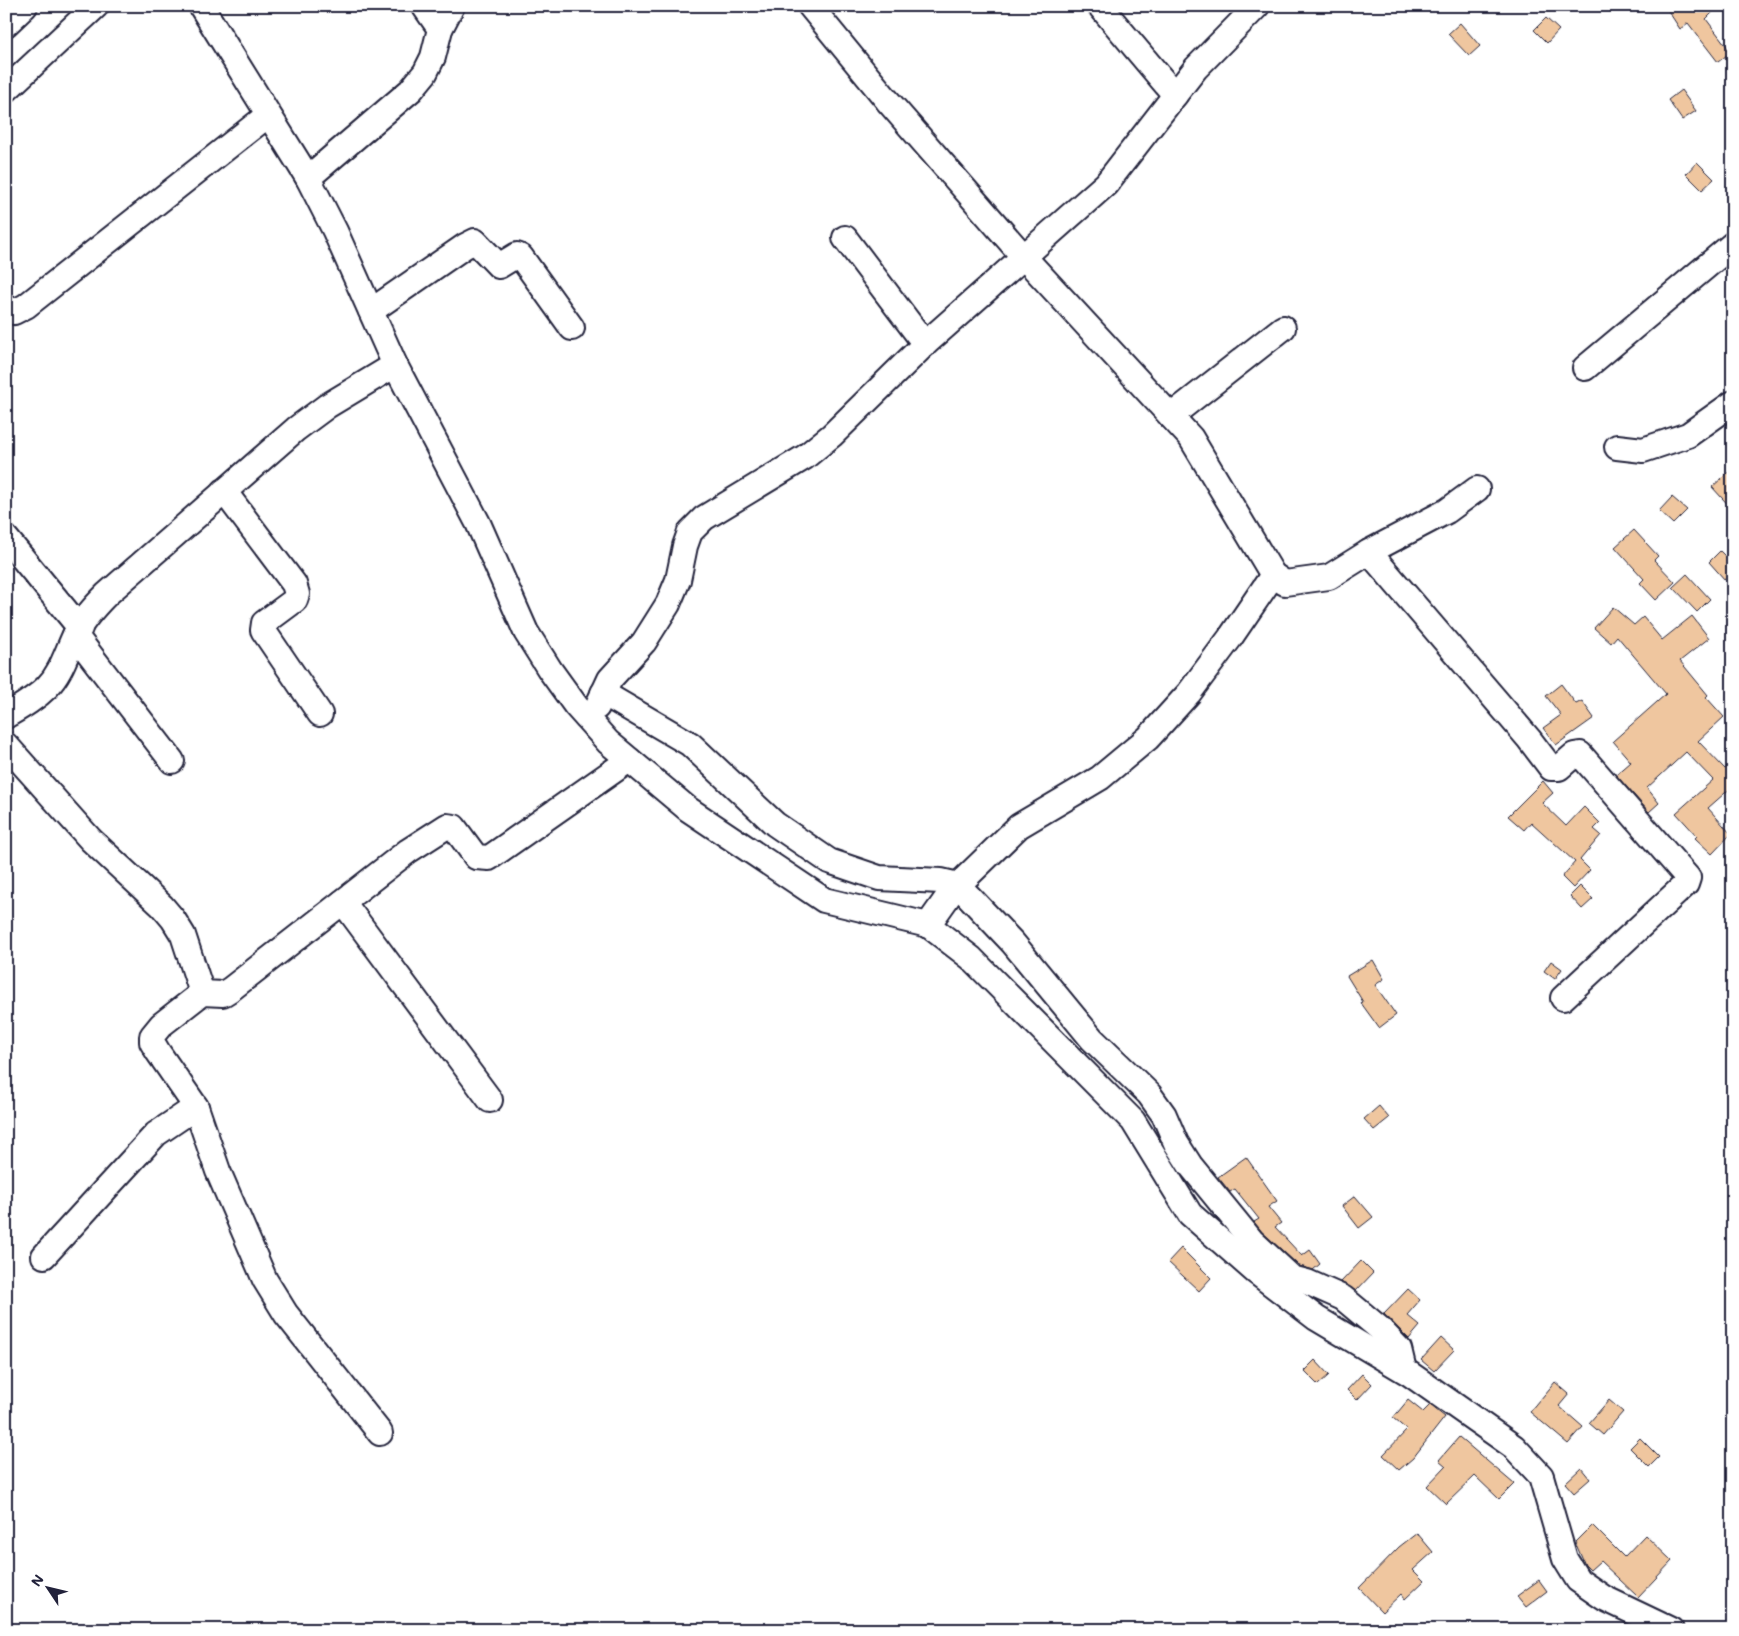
<svg xmlns="http://www.w3.org/2000/svg" width="1739" height="1636" viewBox="0 0 1739 1636" font-family="Mali,sans-serif">
  <style>
    .building { fill: #efc69f; stroke: #22223b }
    .lines { fill: none; stroke-linecap: round; stroke-linejoin: round }
    .minor-casing { stroke: #22223b; stroke-width: 28 }
    .minor { stroke: #fff; stroke-width: 24 }
  </style>
  <rect width="100%" height="100%" fill="#fff"/>
  <filter id="ink" filterUnits="userSpaceOnUse"><feTurbulence type="fractalNoise" baseFrequency=".02" numOctaves="2"/><feDisplacementMap in="SourceGraphic" scale="10" xChannelSelector="R" yChannelSelector="G"/><feConvolveMatrix kernelMatrix="1 2 1 2 8 2 1 2 1" color-interpolation-filters="sRGB"/></filter>
  <g filter="url(#ink)">
    <g class="building">
      <path d="M1665 6H1719L1706 19 1731 52 1718 62 1688 23 1680 29Z"/>
      <path d="M1546 18 1559 30 1547 43 1534 30Z"/>
      <path d="M1460 23 1480 46 1469 56 1448 34Z"/>
      <path d="M1681 90 1696 111 1682 120 1668 100Z"/>
      <path d="M1697 162 1714 179 1702 190 1686 174Z"/>
      <path d="M1733 468V510L1712 487Z"/>
      <path d="M1672 497 1687 510 1673 524 1659 511Z"/>
      <path d="M1634 530 1658 556 1654 560 1675 582 1656 600 1640 583 1644 579 1615 547Z"/>
      <path d="M1720 551 1727 558 1733 553V572L1725 580 1709 562Z"/>
      <path d="M1687 574 1710 599 1697 612 1673 587Z"/>
      <path d="M1613 607 1634 625 1643 617 1662 640 1692 616 1709 638 1680 661 1708 695 1706 697 1724 717 1698 741 1725 769 1733 762V786L1708 808 1731 834 1712 854 1695 838 1697 836 1676 813 1713 780 1686 752 1647 788 1659 803 1649 812 1616 775 1631 762 1613 741 1666 694 1617 636 1611 643 1594 628Z"/>
      <path d="M1561 684 1576 704 1582 701 1594 718 1556 745 1543 728 1561 715 1546 696Z"/>
      <path d="M1543 781 1553 793 1542 803 1566 826 1584 807 1600 823 1594 829 1601 835 1580 860 1590 870 1573 888 1562 877 1575 862 1531 822 1524 830 1508 816Z"/>
      <path d="M1580 886 1593 899 1582 909 1570 896Z"/>
      <path d="M1373 960 1384 979 1375 985 1396 1015 1379 1028 1361 1003 1363 1002 1347 976Z"/>
      <path d="M1551 961 1562 969 1555 979 1544 971Z"/>
      <path d="M1379 1106 1389 1118 1374 1130 1364 1119Z"/>
      <path d="M1246 1157 1277 1201 1268 1207 1281 1223 1275 1227 1302 1256 1310 1250 1320 1264 1313 1270 1299 1266 1262 1232 1254 1222 1259 1219 1235 1189 1230 1192 1218 1177Z"/>
      <path d="M1355 1196 1373 1217 1359 1228 1342 1206Z"/>
      <path d="M1181 1248 1211 1278 1199 1291 1168 1262Z"/>
      <path d="M1361 1261 1373 1273 1356 1291 1341 1282Z"/>
      <path d="M1408 1289 1420 1300 1407 1315 1420 1326 1409 1339 1384 1314Z"/>
      <path d="M1441 1338 1454 1350 1434 1371 1421 1360Z"/>
      <path d="M1315 1360 1329 1375 1318 1385 1304 1371Z"/>
      <path d="M1362 1374 1372 1384 1357 1400 1347 1390Z"/>
      <path d="M1555 1382 1569 1394 1559 1406 1583 1427 1568 1444 1530 1412Z"/>
      <path d="M1408 1400 1423 1412 1430 1405 1445 1417 1413 1458 1399 1470 1383 1455 1407 1430 1393 1418Z"/>
      <path d="M1609 1400 1623 1412 1603 1435 1589 1423Z"/>
      <path d="M1459 1437 1514 1484 1499 1499 1475 1476 1446 1504 1427 1486 1446 1466 1439 1460Z"/>
      <path d="M1640 1438 1659 1457 1649 1467 1630 1448Z"/>
      <path d="M1581 1468 1590 1479 1574 1493 1565 1483Z"/>
      <path d="M1592 1525 1624 1557 1645 1535 1672 1561 1638 1597 1600 1561 1590 1570 1585 1565 1575 1542Z"/>
      <path d="M1417 1533 1433 1552 1413 1570 1424 1581 1405 1599 1401 1594 1382 1612 1359 1588 1399 1547Z"/>
      <path d="M1539 1580 1547 1591 1526 1607 1517 1596Z"/>
    </g>
    <g class="lines">
      <defs>
        <g id="minor">
          <path d="M201 6 308 178 335 231 395 365 478 523 526 632 550 670 576 706 608 742 688 809 824 900 928 925 971 958 1133 1121 1190 1214 1256 1272 1316 1318 1410 1374 1514 1447 1541 1476 1565 1559 1578 1580 1604 1598 1671 1630"/>
          <path d="M424 6 440 29"/>
          <path d="M810 6 887 100 1023 256 1191 438 1273 575 1285 583 1329 577 1369 552 1447 511 1477 489"/>
          <path d="M1100 6 1175 95"/>
          <path d="M6 24 25 6"/>
          <path d="M6 90 96 6"/>
          <path d="M308 178 411 90 425 73 433 57 440 29 452 6"/>
          <path d="M845 238 925 344"/>
          <path d="M6 307 14 312 26 306 268 115"/>
          <path d="M371 311 465 246 475 241 499 266 517 255 521 257 572 328"/>
          <path d="M1585 368 1733 244"/>
          <path d="M1171 416 1283 328"/>
          <path d="M1617 447 1643 450 1688 435 1733 403"/>
          <path d="M224 491 294 584 297 594 295 600 264 623 263 630 320 714"/>
          <path d="M6 538 80 628"/>
          <path d="M1369 552 1529 739 1551 768H1559L1574 755 1580 754 1688 878 1686 884 1563 998"/>
          <path d="M75 635 172 761"/>
          <path d="M603 693 690 744 775 824 829 861 879 878 941 881 958 885 1013 943 1092 1039 1149 1094 1164 1115 1176 1143 1190 1165 1252 1241 1292 1278 1307 1282 1343 1298 1379 1328 1399 1349 1404 1370"/>
          <path d="M597 707 610 679 644 642 668 604 678 580 685 546 690 532 704 518 805 457 832 435 925 344 1106 184 1196 68 1257 6"/>
          <path d="M6 716C21 707 35 699 47 687 61 673 66 654 74 637 82 620 94 607 107 594L296 429 327 406 395 365"/>
          <path d="M6 745 91 840 162 906 173 919 183 935 202 993"/>
          <path d="M343 902 490 1100"/>
          <path d="M928 925 952 891 1019 826 1100 778 1148 738 1189 693 1230 638 1273 575"/>
          <path d="M44 1256 156 1134 196 1107"/>
          <path d="M380 1433 286 1314 265 1280 218 1171 196 1107 158 1052 152 1042V1036L161 1025 202 993 223 994 231 989 408 851 447 826 454 827 476 857 489 858 629 760"/>
        </g>
      </defs>
      <use href="#minor" class="minor-casing"/>
      <use href="#minor" class="minor"/>
    </g>
  </g>
  <rect width="1739" height="1636" fill="none" stroke="#fff" stroke-width="25"/>
  <rect x="12" y="12" width="1714" height="1611" fill="none" stroke="#22223b" stroke-width="2" filter="url(#ink)"/>
  <g transform="translate(48 1588) rotate(305)" stroke="#ffffff" stroke-width="4" paint-order="stroke">
  <path d="M0-4L9 19L0 12L-9 19Z" fill="#22223b"/>
  <text y="-8" font-size="14" font-weight="bold" text-anchor="middle" fill="#22223b">N</text>
  </g>
</svg>
